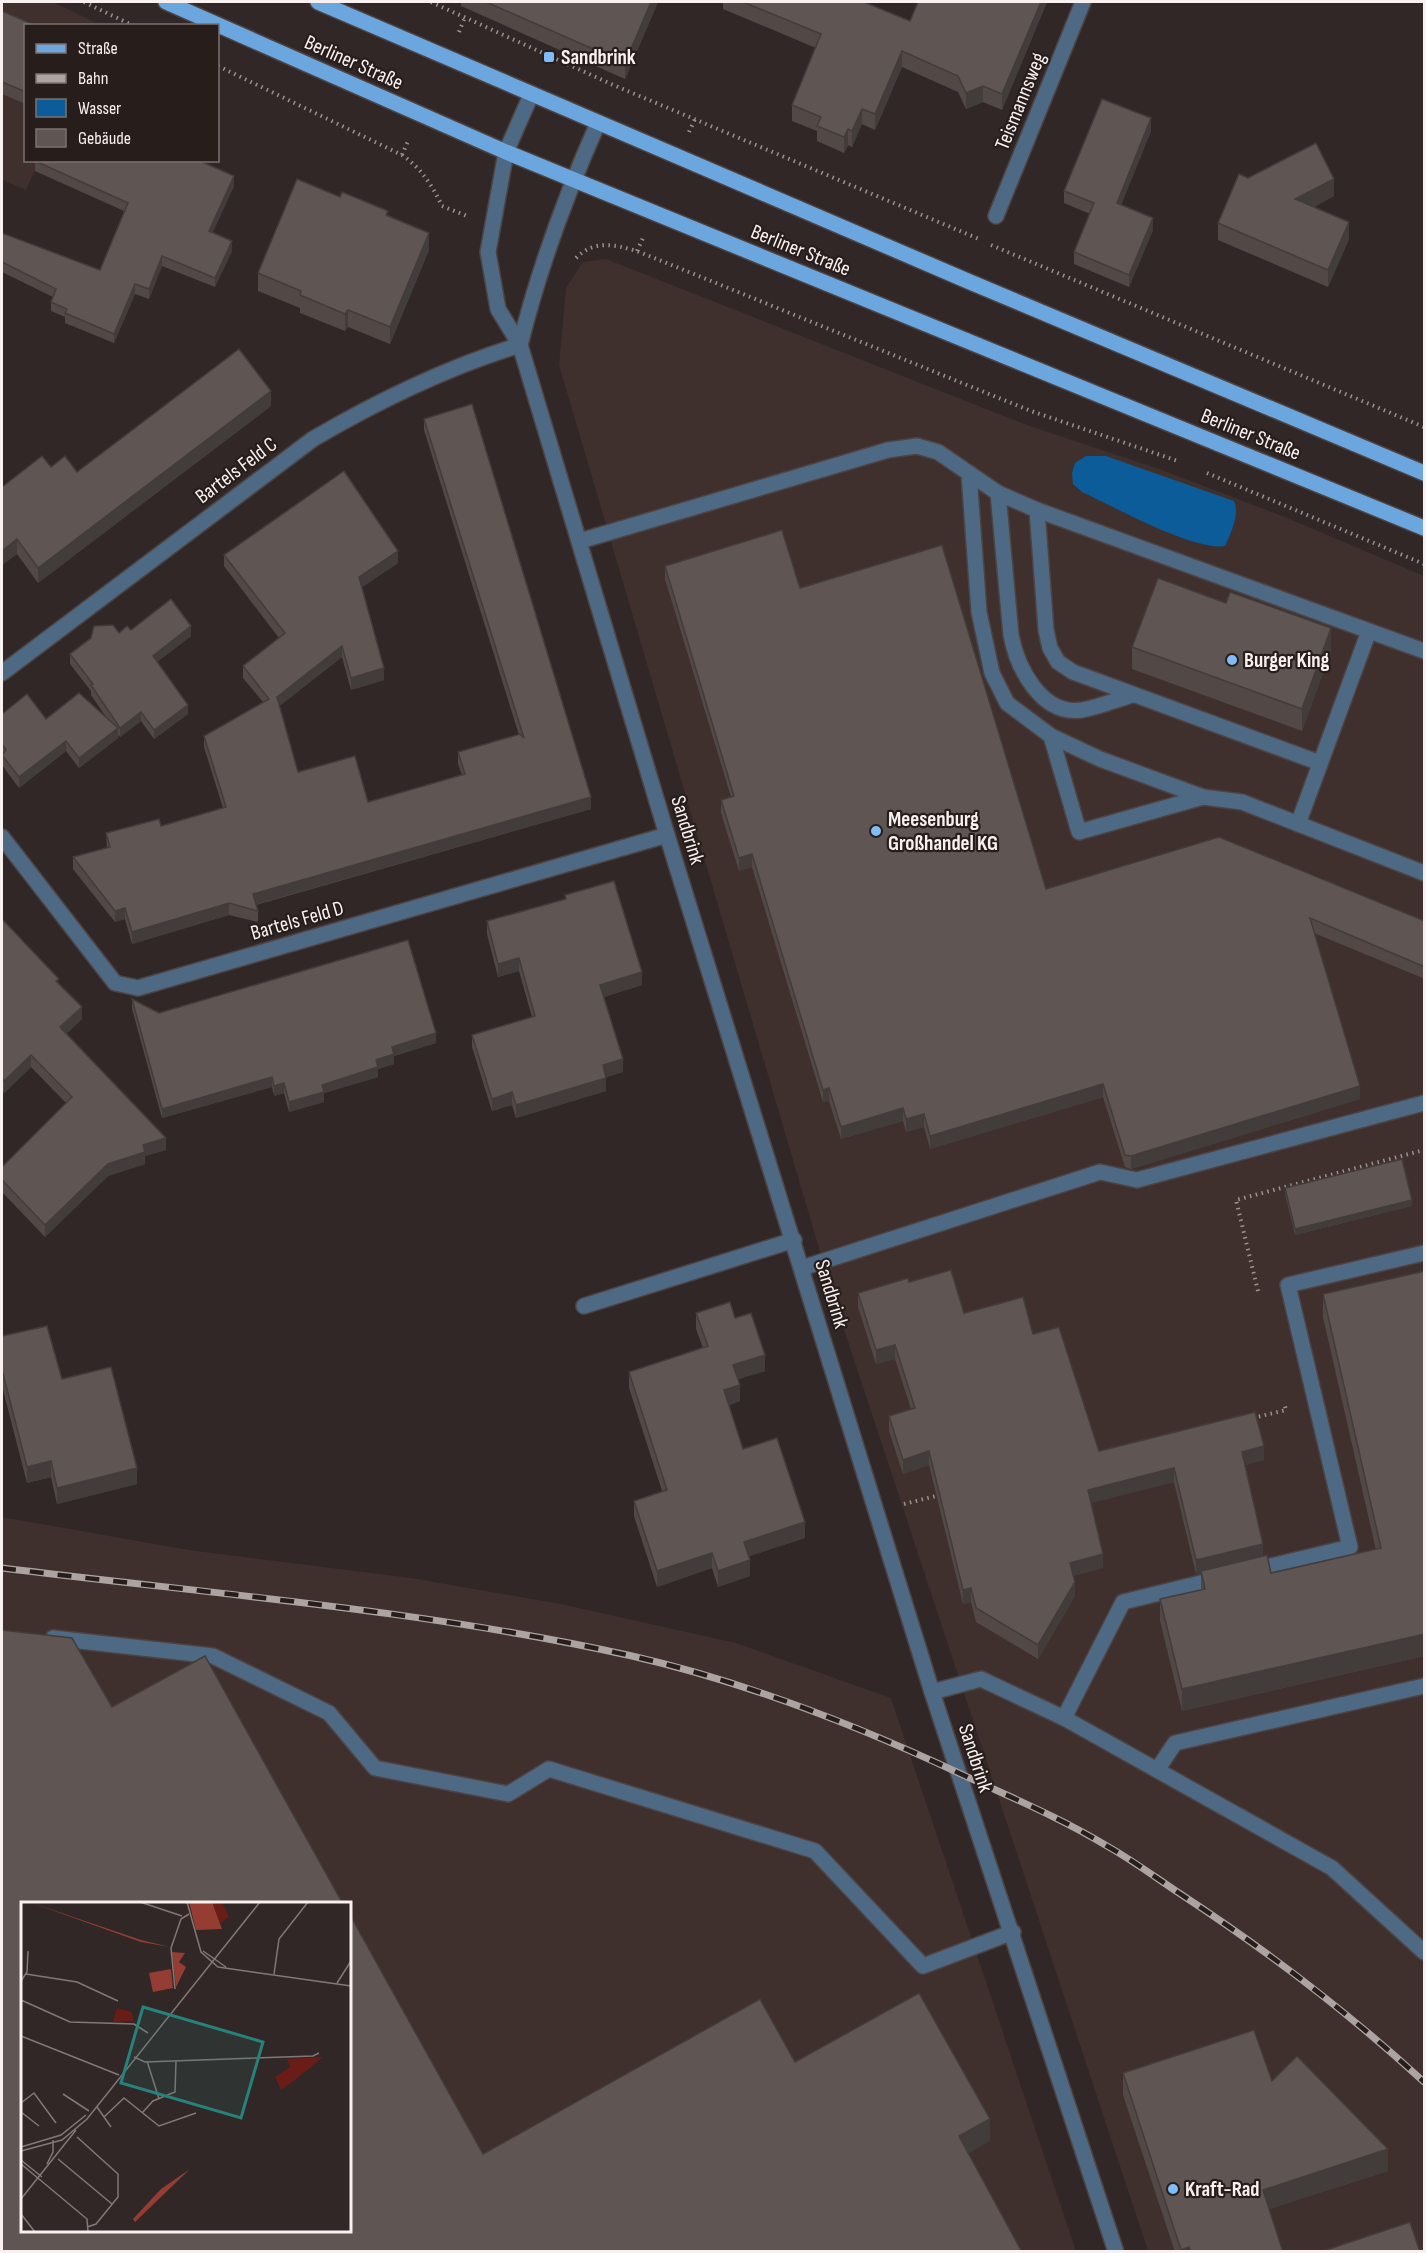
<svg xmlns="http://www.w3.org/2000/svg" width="1426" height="2253" viewBox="0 0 1426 2253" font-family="'Sofia Sans Condensed',sans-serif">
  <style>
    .built { fill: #3f2f2d; fill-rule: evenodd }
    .water { fill: #0b5c99 }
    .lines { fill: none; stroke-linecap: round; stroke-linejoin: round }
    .lane-casing { stroke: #4d4342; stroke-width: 18 }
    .street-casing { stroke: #4d4342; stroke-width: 18 }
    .primary-casing { stroke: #4d4342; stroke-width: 18 }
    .path { stroke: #9a9291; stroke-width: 4; stroke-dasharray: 1.5 4.5; stroke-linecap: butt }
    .lane { stroke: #4d6984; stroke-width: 15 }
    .street { stroke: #4d6984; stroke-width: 15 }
    .primary { stroke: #6ba6de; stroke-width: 15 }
    .rail-casing { stroke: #aca4a3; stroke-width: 7 }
    .rail { stroke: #271e1c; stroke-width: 4.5; stroke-dasharray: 14; stroke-linecap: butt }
    .wall { fill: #524947 }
    .shaded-wall { fill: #423c3a }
    .building { fill: #5f5553; stroke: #423c3a; stroke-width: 1.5 }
    .poi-dot { fill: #7fbdf9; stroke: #271e1c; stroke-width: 2 }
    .labels { text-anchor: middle; stroke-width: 4.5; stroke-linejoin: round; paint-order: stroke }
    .poi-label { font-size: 21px; font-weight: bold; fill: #f8f1f0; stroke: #271e1c; text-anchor: start }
    .street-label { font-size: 21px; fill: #f8f1f0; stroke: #271e1c }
    .inset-road { fill: none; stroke: #817877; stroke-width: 1.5 }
    .view { fill: #26827b; fill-opacity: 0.15; stroke: #26827b; stroke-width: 3 }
    .inset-edge { fill: none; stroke: #f8f1f0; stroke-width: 3 }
  </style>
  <rect width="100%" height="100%" fill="#312726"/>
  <g class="built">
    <path d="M2 2H53L99 24 26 26V160L39 161 26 190 2 180Z"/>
    <path d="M606 259 1027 425 1162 470 1285 517 1424 576V2251H1148L833 1296 559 365 566 288 583 262Z"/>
    <path d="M2 1517 189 1550 411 1578 561 1604 736 1643 891 1698 1076 2251H2ZM22 1904H350V2230H22Z"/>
  </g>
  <path class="water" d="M1086 456H1106L1234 501C1240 514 1231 533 1225 546 1193 551 1115 507 1082 492L1073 484 1072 473 1075 463Z"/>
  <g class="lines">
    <defs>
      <g id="lane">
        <path d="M969 474 979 612 992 673 1007 703 1051 736 1100 759 1203 797 1242 802 1424 873"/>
        <path d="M998 493 1011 635C1017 667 1041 716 1082 710 1099 707 1116 700 1132 695"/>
        <path d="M1037 510 1046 630 1050 648 1058 662 1073 672 1320 763"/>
        <path d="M580 541 888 450 917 446 938 452 998 493 1037 510 1424 651"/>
        <path d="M1051 736 1079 832 1203 797"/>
        <path d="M1298 824 1369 631"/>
        <path d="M802 1268 1100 1172 1137 1180 1424 1103"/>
        <path d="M584 1306 794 1240"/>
        <path d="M1250 1571 1350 1547 1288 1285 1424 1253"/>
        <path d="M53 1638 213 1656 329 1713 375 1768 508 1794 549 1769 815 1851 923 1966 1013 1932"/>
        <path d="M932 1692 981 1679 1064 1718 1332 1868 1424 1952"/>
        <path d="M1064 1718 1123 1602 1221 1578"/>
        <path d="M1157 1770 1175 1743 1424 1686"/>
      </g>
      <g id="street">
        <path d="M531 95 506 152 488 252 498 309 520 345 667 835 932 1692 1116 2252"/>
        <path d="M996 216 1083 2"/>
        <path d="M520 345C539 268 566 195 598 123"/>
        <path d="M2 673 313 439C378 401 448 367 520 345"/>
        <path d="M2 837 115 983 138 988 667 835"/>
      </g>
      <g id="primary">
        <path d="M166 2 506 152 1424 528"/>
        <path d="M318 2 970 282 1424 473"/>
      </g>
    </defs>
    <use href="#lane" class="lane-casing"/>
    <use href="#street" class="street-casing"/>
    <use href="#primary" class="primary-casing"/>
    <g class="path">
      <path d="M84 2 134 26"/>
      <path d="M431 2 611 84 979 239"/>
      <path d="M459 32 465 17"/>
      <path d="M218 66 402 155C421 168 432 185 442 206L467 216"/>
      <path d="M689 132 695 119"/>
      <path d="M402 155 409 139"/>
      <path d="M991 245 1424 427"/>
      <path d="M637 251 643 238"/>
      <path d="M576 258C595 239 614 245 637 251L1031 411 1178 461"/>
      <path d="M1207 473 1424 564"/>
      <path d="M1258 1291 1236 1200 1424 1150"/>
      <path d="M1253 1418 1286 1410 1285 1406"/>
      <path d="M904 1504 940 1495"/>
    </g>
    <use href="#lane" class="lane"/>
    <use href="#street" class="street"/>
    <use href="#primary" class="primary"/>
    <defs>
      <path id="rail" d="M2 1568C212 1594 425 1610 632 1656 746 1682 856 1725 961 1774 1010 1797 1061 1818 1107 1846 1132 1860 1155 1877 1179 1893 1266 1950 1348 2012 1424 2082"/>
    </defs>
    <use href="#rail" class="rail-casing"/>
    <use href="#rail" class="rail"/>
  </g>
  <g class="wall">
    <path d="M461 2H658L625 79 461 6Z"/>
    <path d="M723 2H864L910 21 918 2H1047L1002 110 983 102 966 109 958 92 902 67 875 130 862 124 852 147 848 145 844 153 817 141V131L792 121V105L816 48 723 9Z"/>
    <path d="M2 11 26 26V104L2 94Z"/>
    <path d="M1151 131 1121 205 1153 230 1129 287 1074 264V252L1090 214 1064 203V191Z"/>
    <path d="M35 161 234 186 212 233 232 251 215 287 162 266 149 299 135 294 114 343 65 323V317L51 311V302L53 297 2 272V233L100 270 124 211 35 171Z"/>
    <path d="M1248 178 1334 196 1314 207 1349 239 1328 287 1218 240V223Z"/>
    <path d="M388 216 429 250 390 344 348 327 345 331 300 313V308L258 291V273Z"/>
    <path d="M271 406 38 583 17 554 2 565V487L51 467 77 472Z"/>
    <path d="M424 419 591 809 256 905 258 911V922L229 915 132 944 125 919 115 922 73 869V857L107 848 106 833 161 826 223 808 204 747V736L263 702 243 678V666L279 638 224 566V555L398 563 362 587 384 680 351 690 342 657 279 706 298 772 368 802 462 775 458 764V752L519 735 424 430Z"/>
    <path d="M665 566 800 588 1046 889 1425 921V979L1314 933 1360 1099 1131 1169 1125 1167 1103 1097 930 1149 924 1127 906 1132 903 1121 841 1139 829 1101 823 1102 752 867 739 871 721 813V800L731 797 665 579Z"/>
    <path d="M1226 603 1331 651 1302 731 1132 669V647Z"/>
    <path d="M131 630 191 636 157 662 188 714 154 739 141 721 120 737 118 735V738L79 768 66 751 19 788 2 765V714L46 719 106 717 91 695V691L70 664V654L119 633Z"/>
    <path d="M565 895 642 985 604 997 623 1072 606 1077V1091L516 1118 512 1105 492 1111 472 1047V1035L532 1017 519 971 498 977 487 934V921L565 899Z"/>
    <path d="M2 913V919L59 983 82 1019 66 1034 166 1150 145 1156V1164L108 1176 45 1237 2 1192V1167L66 1103 31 1067 4 1093 2 1090Z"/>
    <path d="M132 999 159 1013 436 1043 394 1056V1064L378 1069V1077L324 1093V1102L289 1112 284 1093 274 1096 272 1087 162 1118 132 1009Z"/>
    <path d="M1285 1188 1412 1206 1295 1235 1285 1194Z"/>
    <path d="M1425 1271V1656L1182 1711 1160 1621V1599L1201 1590V1573L1196 1574 1174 1482 1091 1503 1103 1568 1073 1576 1075 1596 1038 1659 976 1622 971 1602 963 1604 929 1465 903 1474 889 1431V1416L911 1409 895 1359 876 1364 858 1307V1293L909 1282 964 1313 1033 1334 1099 1451 1264 1460 1245 1465 1263 1556 1271 1573 1376 1550 1323 1317V1294Z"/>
    <path d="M696 1313 735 1318 765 1371 738 1379 740 1401 729 1405 743 1449 805 1538 749 1556 750 1576 718 1587 712 1568 657 1587 634 1516V1501L662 1491 629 1388V1372L703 1348 696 1329Z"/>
    <path d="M2 1336 62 1379 137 1484 57 1504 51 1477 27 1483 2 1386Z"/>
    <path d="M1123 2073 1272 2081 1388 2171 1269 2209 1283 2252H1175L1123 2095Z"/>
  </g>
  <g class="shaded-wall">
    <path d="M651 2H658L625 79V63Z"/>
    <path d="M1041 2H1047L1002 110V94Z"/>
    <path d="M902 51V67L875 130V114Z"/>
    <path d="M983 86V102L966 109V93Z"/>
    <path d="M862 109V124L852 147V131Z"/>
    <path d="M1151 118V131L1117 215V203Z"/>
    <path d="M848 129V145L844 153V137Z"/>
    <path d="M234 176V186L209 241V231Z"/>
    <path d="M1334 179V196L1295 216V199Z"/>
    <path d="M1153 218V230L1129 287V275Z"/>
    <path d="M1349 222V239L1328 287V270Z"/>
    <path d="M429 233V250L390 344V327Z"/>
    <path d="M232 241V251L215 287V278Z"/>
    <path d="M162 256V266L149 299V289Z"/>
    <path d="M135 284V294L114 343V334Z"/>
    <path d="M348 310V327L345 331V314Z"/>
    <path d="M271 391V406L38 583V568Z"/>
    <path d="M17 539V554L2 565V551Z"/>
    <path d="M398 551V563L359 589V577Z"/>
    <path d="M191 626V636L153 665V656Z"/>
    <path d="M1331 628V651L1302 731V709Z"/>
    <path d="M342 646V657L277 708V697Z"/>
    <path d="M384 668V680L351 690V678Z"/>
    <path d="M188 705V714L154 739V730Z"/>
    <path d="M141 712V721L120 737V728Z"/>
    <path d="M118 728V738L79 768V758Z"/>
    <path d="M66 741V751L19 788V777Z"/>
    <path d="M591 797V809L253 905V894Z"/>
    <path d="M752 854V867L739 871V858Z"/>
    <path d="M229 903V915L132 944V932Z"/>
    <path d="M125 908V919L115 922V911Z"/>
    <path d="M519 958V971L498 977V964Z"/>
    <path d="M642 972V985L600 998V985Z"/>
    <path d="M82 1007V1019L60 1039V1027Z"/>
    <path d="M436 1033V1043L394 1056V1064L378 1069V1077L324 1093V1102L289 1112V1102L322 1085 376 1060 392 1047Z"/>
    <path d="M31 1055V1067L4 1093V1081Z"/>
    <path d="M623 1059V1072L603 1078V1065Z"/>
    <path d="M272 1077V1087L162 1118V1109Z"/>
    <path d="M606 1078V1091L516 1118V1105Z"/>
    <path d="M284 1083V1093L274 1096V1086Z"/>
    <path d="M1103 1084V1097L930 1149V1136Z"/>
    <path d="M1360 1086V1099L1131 1169V1156Z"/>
    <path d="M829 1088V1101L823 1102V1090Z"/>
    <path d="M512 1092V1105L492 1111V1099Z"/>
    <path d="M903 1108V1121L841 1139V1127Z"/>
    <path d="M924 1114V1127L906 1132V1119Z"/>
    <path d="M166 1138V1150L145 1156V1164L108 1176 45 1237V1225L108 1164 143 1145Z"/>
    <path d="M1412 1200V1206L1295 1235V1229Z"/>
    <path d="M895 1345V1359L876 1364V1350Z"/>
    <path d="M765 1355V1371L733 1381V1365Z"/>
    <path d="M740 1385V1401L724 1406V1390Z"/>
    <path d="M1264 1446V1460L1242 1466V1452Z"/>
    <path d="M929 1451V1465L903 1474V1460Z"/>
    <path d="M51 1461V1477L27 1483V1467Z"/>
    <path d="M137 1468V1484L57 1504V1488Z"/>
    <path d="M1174 1468V1482L1088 1504V1490Z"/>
    <path d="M805 1522V1538L744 1558V1542Z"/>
    <path d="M1263 1544V1558L1196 1574V1560Z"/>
    <path d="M712 1553V1568L657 1587V1571Z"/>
    <path d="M1103 1554V1568L1070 1577V1563Z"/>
    <path d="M750 1560V1576L718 1587V1571Z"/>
    <path d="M1075 1582V1596L1038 1659V1645Z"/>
    <path d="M971 1588V1602L963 1604V1590Z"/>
    <path d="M1425 1634V1656L1182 1711V1689Z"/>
    <path d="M990 2119V2141L959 2159V2136Z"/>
    <path d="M1388 2149V2171L1263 2211V2190Z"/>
    <path d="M1189 2247V2252H1181V2250Z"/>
  </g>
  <g class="building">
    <path d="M486 2H651L625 63Z"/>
    <path d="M743 2H864L910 21 918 2H1041L1002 94 983 86 966 93 958 76 902 51 875 114 862 109 852 131 848 129 844 137 817 126 821 117 792 105 821 34Z"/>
    <path d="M2 11 37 26H26V92L2 82Z"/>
    <path d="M1102 99 1151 118 1117 203 1153 218 1129 275 1074 252 1094 203 1064 191Z"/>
    <path d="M1316 143 1334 179 1295 199 1349 222 1328 270 1218 223 1239 174 1248 178Z"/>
    <path d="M35 160H198L234 176 209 231 232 241 215 278 162 256 149 289 135 284 114 334 65 313 67 309 51 302 56 289 2 262V233L100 270 128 203 35 161Z"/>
    <path d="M297 179 340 197 342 192 388 211 386 215 429 233 390 327 348 310 345 314 300 295 301 291 258 273Z"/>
    <path d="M239 349 271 391 38 568 17 539 2 551V487L42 456 51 467 65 456 77 472Z"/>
    <path d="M472 404 591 797 253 894 258 911 229 903 132 932 125 908 115 911 73 857 110 847 106 833 159 819 161 826 226 807 204 736 269 699 243 666 285 633 224 555 344 471 398 551 359 577 384 668 351 678 342 646 277 697 298 772 355 756 368 802 465 774 458 752 520 734 524 738 424 419Z"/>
    <path d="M782 530 800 588 942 545 1046 889 1219 837 1425 921V967L1310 918 1360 1086 1131 1156 1125 1155 1103 1084 930 1136 924 1114 906 1119 903 1108 841 1127 829 1088 823 1090 752 854 739 858 721 800 734 796 665 566Z"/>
    <path d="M1158 578 1226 603 1230 592 1331 628 1302 709 1132 647Z"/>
    <path d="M171 599 191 626 153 656 188 705 154 730 141 712 120 728 91 685 93 684 70 654 91 638 94 626 113 625 119 633 127 626 131 630Z"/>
    <path d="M79 693 118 728 79 758 66 741 19 777 2 755 6 750 2 744V714L27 694 46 719Z"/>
    <path d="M614 881 642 972 600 985 623 1059 603 1065 606 1078 516 1105 512 1092 492 1099 472 1035 535 1016 519 958 498 964 487 921 566 899 565 895Z"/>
    <path d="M2 919 59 979 56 981 82 1007 60 1027 166 1138 143 1145 145 1152 108 1164 45 1225 2 1180V1167L72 1097 31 1055 4 1081 2 1078Z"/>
    <path d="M408 940 436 1033 392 1047 394 1054 376 1060 378 1067 322 1085 324 1092 289 1102 284 1083 274 1086 272 1077 162 1109 132 999 159 1013Z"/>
    <path d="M1402 1159 1412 1200 1295 1229 1285 1188Z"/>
    <path d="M951 1270 964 1313 1023 1297 1033 1334 1059 1327 1099 1451 1255 1412 1264 1446 1242 1452 1263 1544 1196 1560 1174 1468 1088 1490 1103 1554 1070 1563 1075 1582 1038 1645 976 1608 971 1588 963 1590 929 1451 903 1460 889 1416 915 1408 895 1345 876 1350 858 1293 908 1278 909 1282Z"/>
    <path d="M1425 1271V1634L1182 1689 1160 1599 1205 1589 1201 1571 1267 1555 1271 1573 1381 1548 1323 1294Z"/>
    <path d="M730 1302 735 1318 751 1313 765 1355 733 1365 740 1385 724 1390 743 1449 777 1438 805 1522 744 1542 750 1560 718 1571 712 1553 657 1571 634 1501 667 1490 629 1372 708 1346 696 1313Z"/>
    <path d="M47 1326 62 1379 111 1367 137 1468 57 1488 51 1461 27 1467 2 1370V1336Z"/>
    <path d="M2 1630 72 1638 112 1707 205 1656 343 1904H22V2230H350V1915L483 2154 760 1999 795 2062 919 1993 990 2119 959 2136 1022 2252H2Z"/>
    <path d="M1254 2030 1272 2081 1297 2056 1388 2149 1263 2190 1283 2252H1191L1189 2247 1181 2250 1123 2073Z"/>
    <path d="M1410 2222 1420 2252H1320Z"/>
  </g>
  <g class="poi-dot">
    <rect x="543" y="51" width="12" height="12" rx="3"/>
    <circle cx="1232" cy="660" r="6"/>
    <circle cx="876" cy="831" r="6"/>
    <circle cx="1173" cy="2189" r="6"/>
  </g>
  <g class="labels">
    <g class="poi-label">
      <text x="561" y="64">Sandbrink</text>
      <text x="1244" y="667">Burger King</text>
      <text x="888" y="826">Meesenburg<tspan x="888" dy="24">Großhandel KG</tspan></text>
      <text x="1185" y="2196">Kraft-Rad</text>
    </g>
    <g class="street-label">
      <text transform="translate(354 62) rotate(24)" y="7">Berliner Straße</text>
      <text transform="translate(1020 101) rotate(-68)" y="7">Teismannsweg</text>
      <text transform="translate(801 250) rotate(22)" y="7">Berliner Straße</text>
      <text transform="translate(1251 434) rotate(22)" y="7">Berliner Straße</text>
      <text transform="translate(236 470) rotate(-37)" y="7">Bartels Feld C</text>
      <text transform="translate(688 830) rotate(73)" y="7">Sandbrink</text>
      <text transform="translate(297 920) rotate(-16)" y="7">Bartels Feld D</text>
      <text transform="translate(832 1294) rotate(73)" y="7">Sandbrink</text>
      <text transform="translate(976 1758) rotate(72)" y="7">Sandbrink</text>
    </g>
  </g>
  <g transform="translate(21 1902)">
    <rect width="330" height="330" fill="#312726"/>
    <path d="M191 0H201L208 15 199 21ZM96 106 111 110 112 119 92 120ZM302 155 275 177 260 188 254 175 269 165 266 157Z" fill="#6a1d16"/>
    <path d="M8 0 120 38 149 45 120 40ZM168 0H191L201 27 175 28ZM151 50 164 51 158 60 165 65 155 85ZM150 67 152 86 132 90 128 71ZM169 267 114 320 112 317 140 287Z" fill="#953d33"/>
    <path class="inset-road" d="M119 0 161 14M166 0 180 50 197 65 330 84M182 49 205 65M5 72 56 80 97 99M253 72 258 37 287 0M0 79 6 70 7 49M316 81 330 59M154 87 150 46 160 17 168 12M0 98 49 120 113 122 127 131M0 134 98 173M113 155 124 160 292 154 298 151M126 159 138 197M42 192 68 209M0 201 13 191 35 221M76 205 90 225M0 210 18 224M121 211 132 199 154 190 155 159M83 215 103 196 138 224 175 211M56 235 97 272V295L75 322 66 325M0 245 40 233 65 213M0 249 41 238 66 217 239 0M37 257 91 302M0 258 21 275M0 262 66 317 67 330M26 262 32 250V238M0 297 55 228M0 312 14 330"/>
    <path class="view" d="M122 105 242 140 220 216 100 181Z"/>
    <rect width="330" height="330" class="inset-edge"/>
  </g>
  <rect width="1426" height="2253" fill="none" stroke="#f8f1f0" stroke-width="6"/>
  <rect x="24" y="24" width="195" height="138" fill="#271e1c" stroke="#7b7271" stroke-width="1.5"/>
  <rect x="36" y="44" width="30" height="9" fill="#6ba6de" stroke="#7b7271" stroke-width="1.5"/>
  <text x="78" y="54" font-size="18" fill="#f8f1f0">Straße</text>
  <rect x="36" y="74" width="30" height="9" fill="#aca4a3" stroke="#7b7271" stroke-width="1.5"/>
  <text x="78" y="84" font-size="18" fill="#f8f1f0">Bahn</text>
  <rect x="36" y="99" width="30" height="18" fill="#0b5c99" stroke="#7b7271" stroke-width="1.5"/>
  <text x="78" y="114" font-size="18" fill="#f8f1f0">Wasser</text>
  <rect x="36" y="129" width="30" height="18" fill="#5f5553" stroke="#7b7271" stroke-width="1.5"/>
  <text x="78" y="144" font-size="18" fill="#f8f1f0">Gebäude</text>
</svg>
